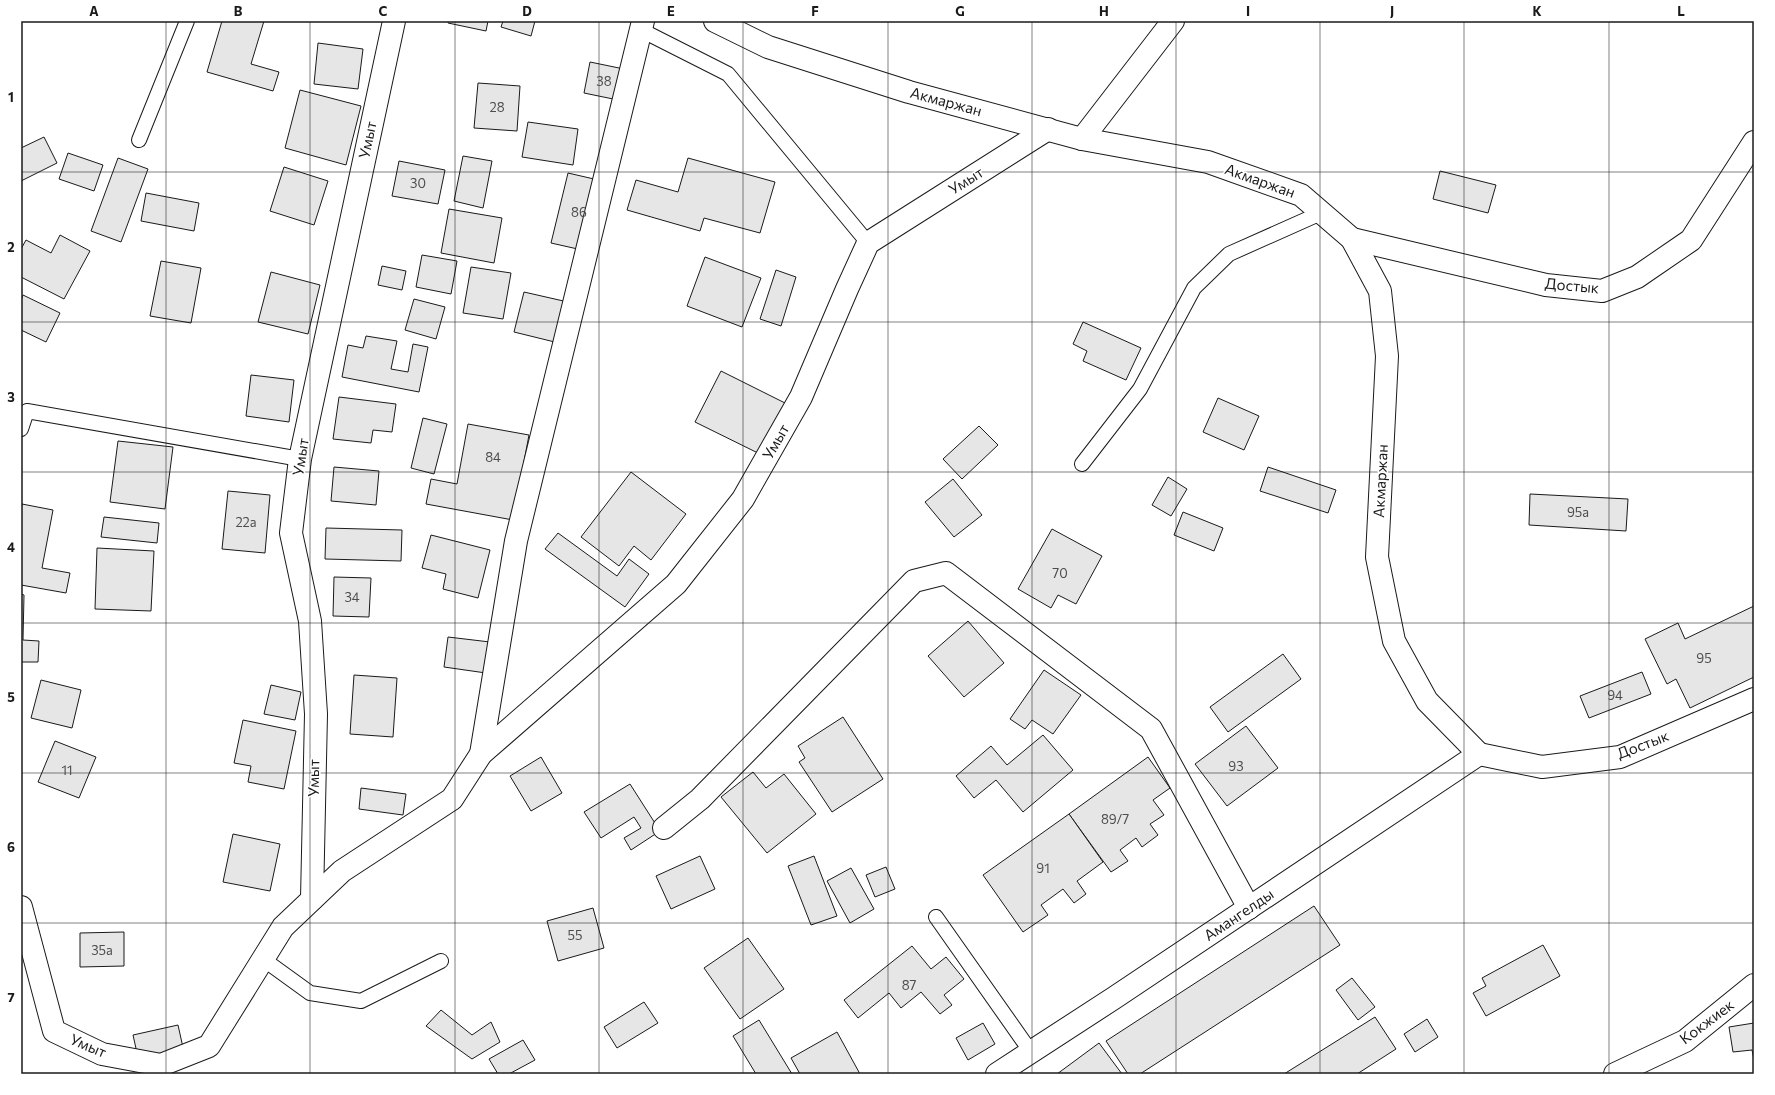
<svg xmlns="http://www.w3.org/2000/svg" width="1775" height="1095" viewBox="0 0 1775 1095" font-family="Commissioner,sans-serif">
  <style>
    .building { fill: #e6e6e6; stroke: #1a1a1a }
    .lines { fill: none; stroke-linecap: round; stroke-linejoin: round }
    .service-casing { stroke: #1a1a1a; stroke-width: 16 }
    .minor-casing { stroke: #1a1a1a; stroke-width: 24 }
    .service { stroke: #fff; stroke-width: 14 }
    .minor { stroke: #fff; stroke-width: 22 }
    .grid { fill: none; stroke: #1a1a1a; stroke-width: 1; stroke-opacity: 0.55 }
    .labels { text-anchor: middle; stroke-width: 3; stroke-linejoin: round; paint-order: stroke }
    .number-label { font-size: 13px; fill: #4d4d4d }
    .street-label { font-size: 15px; fill: #1a1a1a; stroke: #fff }
    .neatline { fill: none; stroke: #1a1a1a; stroke-width: 1.5 }
    .grid-label { font-size: 13px; text-anchor: middle; font-weight: bold; fill: #1a1a1a }
  </style>
  <rect width="100%" height="100%" fill="#fff"/>
  <g class="building">
    <path d="M222 21H264L251 64 279 72 273 91 207 72Z"/>
    <path d="M448 21H488L486 31 448 23Z"/>
    <path d="M503 21H535L531 36 501 27Z"/>
    <path d="M318 43 363 49 358 89 314 84Z"/>
    <path d="M590 62 624 69 618 100 584 93Z"/>
    <path d="M478 83 520 86 517 131 474 128Z"/>
    <path d="M300 90 361 106 346 165 285 148Z"/>
    <path d="M528 122 578 129 573 165 522 157Z"/>
    <path d="M44 137 57 163 21 181V148Z"/>
    <path d="M68 153 103 165 94 191 59 179Z"/>
    <path d="M463 156 492 161 483 208 454 201Z"/>
    <path d="M118 158 148 169 121 242 91 231Z"/>
    <path d="M688 158 775 182 760 233 704 218 700 231 627 210 636 180 678 192Z"/>
    <path d="M399 161 445 170 438 204 392 196Z"/>
    <path d="M284 167 328 181 314 225 270 211Z"/>
    <path d="M1440 171 1496 185 1488 213 1433 199Z"/>
    <path d="M568 173 607 182 591 252 551 243Z"/>
    <path d="M146 193 199 203 194 231 141 221Z"/>
    <path d="M449 209 502 218 494 263 441 253Z"/>
    <path d="M60 235 90 251 64 299 21 277V249L26 240 51 253Z"/>
    <path d="M422 255 457 261 451 294 416 287Z"/>
    <path d="M705 257 761 278 742 327 687 306Z"/>
    <path d="M161 261 201 268 191 323 150 316Z"/>
    <path d="M382 266 406 271 402 290 378 285Z"/>
    <path d="M471 267 511 273 503 319 463 313Z"/>
    <path d="M776 270 796 277 781 326 760 319Z"/>
    <path d="M271 272 320 285 308 334 258 322Z"/>
    <path d="M524 292 581 305 571 346 514 332Z"/>
    <path d="M23 295 60 313 46 342 21 330V300Z"/>
    <path d="M414 299 445 307 436 339 405 330Z"/>
    <path d="M1083 322 1141 348 1126 380 1083 361 1087 351 1073 344Z"/>
    <path d="M366 336 397 341 391 369 408 372 413 344 428 347 419 392 342 377 348 345 363 348Z"/>
    <path d="M721 371 789 405 764 456 695 422Z"/>
    <path d="M251 375 294 380 289 422 246 416Z"/>
    <path d="M339 397 396 404 392 432 373 430 371 443 333 439Z"/>
    <path d="M1218 398 1259 416 1244 450 1203 432Z"/>
    <path d="M423 418 447 424 434 474 411 468Z"/>
    <path d="M468 424 529 435 513 520 426 504 431 479 457 484Z"/>
    <path d="M979 426 998 445 962 479 943 459Z"/>
    <path d="M118 441 173 447 165 509 110 502Z"/>
    <path d="M334 467 379 471 376 505 331 501Z"/>
    <path d="M1268 467 1336 490 1328 513 1260 491Z"/>
    <path d="M631 472 686 514 651 560 634 546 619 566 581 537Z"/>
    <path d="M1168 477 1187 489 1171 516 1152 505Z"/>
    <path d="M953 479 982 515 954 537 925 502Z"/>
    <path d="M228 491 270 495 265 553 222 549Z"/>
    <path d="M1530 494 1628 499 1626 531 1529 525Z"/>
    <path d="M22 504 53 510 42 568 70 573 66 593 21 585V511Z"/>
    <path d="M1183 512 1223 528 1214 551 1174 535Z"/>
    <path d="M104 517 159 523 157 543 101 537Z"/>
    <path d="M326 528 402 530 401 561 325 559Z"/>
    <path d="M1052 529 1102 556 1076 604 1058 595 1051 608 1018 589Z"/>
    <path d="M558 533 617 576 629 559 649 574 625 607 545 549Z"/>
    <path d="M431 535 490 550 478 598 443 589 446 574 422 568Z"/>
    <path d="M97 548 154 551 151 611 95 609Z"/>
    <path d="M334 577 371 578 369 617 333 616Z"/>
    <path d="M21 594 24 595 23 640 39 641 38 662H21Z"/>
    <path d="M1754 606V677L1690 708 1676 679 1667 684 1645 639 1678 623 1685 639Z"/>
    <path d="M968 621 1004 663 964 697 928 656Z"/>
    <path d="M448 637 490 642 486 673 444 667Z"/>
    <path d="M1283 654 1301 679 1228 732 1210 707Z"/>
    <path d="M1044 670 1081 695 1053 734 1032 720 1025 729 1010 719Z"/>
    <path d="M1642 672 1651 694 1589 718 1580 696Z"/>
    <path d="M354 675 397 678 393 737 350 734Z"/>
    <path d="M41 680 81 690 72 728 31 718Z"/>
    <path d="M271 685 301 692 295 720 264 714Z"/>
    <path d="M843 717 883 779 832 812 799 762 805 758 798 746Z"/>
    <path d="M243 720 296 731 284 789 248 782 251 766 234 763Z"/>
    <path d="M1246 726 1278 768 1227 806 1195 764Z"/>
    <path d="M1043 735 1073 770 1023 812 996 780 974 798 956 776 991 746 1007 765Z"/>
    <path d="M55 741 96 757 79 798 38 782Z"/>
    <path d="M541 757 562 793 531 811 510 776Z"/>
    <path d="M1148 757 1170 788 1153 800 1164 815 1150 824 1158 835 1142 847 1136 838 1120 850 1128 861 1111 872 1069 814Z"/>
    <path d="M753 772 766 788 784 774 816 814 767 853 721 797Z"/>
    <path d="M630 784 660 831 631 850 624 838 641 828 634 817 601 838 584 812Z"/>
    <path d="M361 788 406 794 403 815 359 809Z"/>
    <path d="M1069 814 1103 862 1077 881 1086 894 1074 903 1063 889 1041 905 1048 915 1023 932 983 875Z"/>
    <path d="M233 834 280 844 270 891 223 882Z"/>
    <path d="M700 856 715 889 671 909 656 876Z"/>
    <path d="M814 856 837 916 811 925 788 866Z"/>
    <path d="M886 867 895 889 875 897 866 875Z"/>
    <path d="M851 868 874 909 850 923 827 881Z"/>
    <path d="M1314 906 1340 945 1140 1074H1128L1106 1041Z"/>
    <path d="M593 908 604 948 558 961 547 921Z"/>
    <path d="M124 932V966L80 967V933Z"/>
    <path d="M748 938 784 989 740 1019 704 968Z"/>
    <path d="M1543 945 1560 976 1486 1016 1473 993 1486 986 1482 978Z"/>
    <path d="M912 946 931 969 946 957 964 979 944 995 952 1005 940 1014 921 992 901 1008 889 993 858 1018 844 1000Z"/>
    <path d="M1352 978 1375 1007 1358 1020 1336 990Z"/>
    <path d="M644 1002 658 1023 617 1048 604 1027Z"/>
    <path d="M441 1010 472 1035 491 1022 500 1042 472 1059 426 1026Z"/>
    <path d="M1375 1017 1396 1049 1357 1074H1284Z"/>
    <path d="M1427 1019 1438 1037 1415 1052 1404 1034Z"/>
    <path d="M759 1020 792 1074H756L733 1036Z"/>
    <path d="M983 1023 995 1044 968 1060 956 1038Z"/>
    <path d="M1754 1023V1060L1752 1050 1733 1052 1729 1027Z"/>
    <path d="M178 1025 184 1052 139 1062 133 1035Z"/>
    <path d="M837 1032 860 1074H800L791 1058Z"/>
    <path d="M523 1040 535 1060 509 1074H498L489 1059Z"/>
    <path d="M1099 1043 1122 1074H1057Z"/>
  </g>
  <g class="lines">
    <defs>
      <g id="service">
        <path d="M641 30 728 74 868 243"/>
        <path d="M139 140 187 21"/>
        <path d="M21 429 27 411 300 459"/>
        <path d="M1082 464 1140 389 1194 288 1229 254 1321 213"/>
        <path d="M936 917 1031 1052"/>
        <path d="M263 959 310 993 361 1001 441 961"/>
      </g>
      <g id="minor">
        <path d="M715 21 768 47 909 92 1082 139 1208 162 1301 195 1352 239 1380 291 1387 356 1377 557 1394 641 1427 701 1479 754"/>
        <path d="M1082 139 1173 21"/>
        <path d="M1352 239 1546 285 1602 291 1637 277 1691 240 1754 142"/>
        <path d="M481 754 516 541 643 21"/>
        <path d="M1479 754 1542 767 1620 757 1754 699"/>
        <path d="M664 828 700 799 914 581 946 573 1151 729 1249 908"/>
        <path d="M312 899 316 714 310 621 291 533 300 459 394 21"/>
        <path d="M21 907 54 1031 102 1054 161 1065 209 1046 283 927 342 871 452 799 481 754 676 584 743 499 801 397 847 289 868 243 1048 129"/>
        <path d="M997 1074 1114 998 1479 754"/>
        <path d="M1615 1074 1685 1041 1754 985"/>
      </g>
    </defs>
    <use href="#service" class="service-casing"/>
    <use href="#minor" class="minor-casing"/>
    <use href="#service" class="service"/>
    <use href="#minor" class="minor"/>
  </g>
  <path class="grid" d="M166 21V1074M310 21V1074M455 21V1074M599 21V1074M743 21V1074M888 21V1074M1032 21V1074M1176 21V1074M1320 21V1074M1464 21V1074M1609 21V1074M21 172H1754M21 322H1754M21 472H1754M21 623H1754M21 773H1754M21 923H1754"/>
  <g class="labels">
    <g class="number-label">
      <text x="604" y="86">38</text>
      <text x="497" y="112">28</text>
      <text x="418" y="188">30</text>
      <text x="579" y="217">86</text>
      <text x="493" y="462">84</text>
      <text x="1578" y="517">95а</text>
      <text x="246" y="527">22а</text>
      <text x="1060" y="578">70</text>
      <text x="352" y="602">34</text>
      <text x="1704" y="663">95</text>
      <text x="1615" y="700">94</text>
      <text x="1236" y="771">93</text>
      <text x="67" y="775">11</text>
      <text x="1115" y="824">89/7</text>
      <text x="1043" y="873">91</text>
      <text x="575" y="940">55</text>
      <text x="102" y="955">35а</text>
      <text x="909" y="990">87</text>
    </g>
    <g class="street-label">
      <text transform="translate(946 102) rotate(15)" y="5">Акмаржан</text>
      <text transform="translate(368 140) rotate(-78)" y="5">Умыт</text>
      <text transform="translate(966 181) rotate(-32)" y="5">Умыт</text>
      <text transform="translate(1260 181) rotate(20)" y="5">Акмаржан</text>
      <text transform="translate(1572 286) rotate(5)" y="5">Достык</text>
      <text transform="translate(776 442) rotate(-60)" y="5">Умыт</text>
      <text transform="translate(301 457) rotate(-81)" y="5">Умыт</text>
      <text transform="translate(1381 481) rotate(-87)" y="5">Акмаржан</text>
      <text transform="translate(1643 745) rotate(-21)" y="5">Достык</text>
      <text transform="translate(314 778) rotate(-89)" y="5">Умыт</text>
      <text transform="translate(1239 915) rotate(-34)" y="5">Амангелды</text>
      <text transform="translate(1707 1022) rotate(-37)" y="5">Кокжиек</text>
      <text transform="translate(88 1046) rotate(23)" y="5">Умыт</text>
    </g>
  </g>
  <rect width="1775" height="1095" fill="none" stroke="#ffffff" stroke-width="44"/>
  <rect x="22" y="22" width="1731" height="1051" class="neatline"/>
  <g class="grid-label">
    <text x="94" y="16">A</text>
    <text x="238" y="16">B</text>
    <text x="383" y="16">C</text>
    <text x="527" y="16">D</text>
    <text x="671" y="16">E</text>
    <text x="815" y="16">F</text>
    <text x="960" y="16">G</text>
    <text x="1104" y="16">H</text>
    <text x="1248" y="16">I</text>
    <text x="1392" y="16">J</text>
    <text x="1537" y="16">K</text>
    <text x="1681" y="16">L</text>
    <text x="11" y="102">1</text>
    <text x="11" y="252">2</text>
    <text x="11" y="402">3</text>
    <text x="11" y="552">4</text>
    <text x="11" y="702">5</text>
    <text x="11" y="852">6</text>
    <text x="11" y="1002">7</text>
  </g>
</svg>
